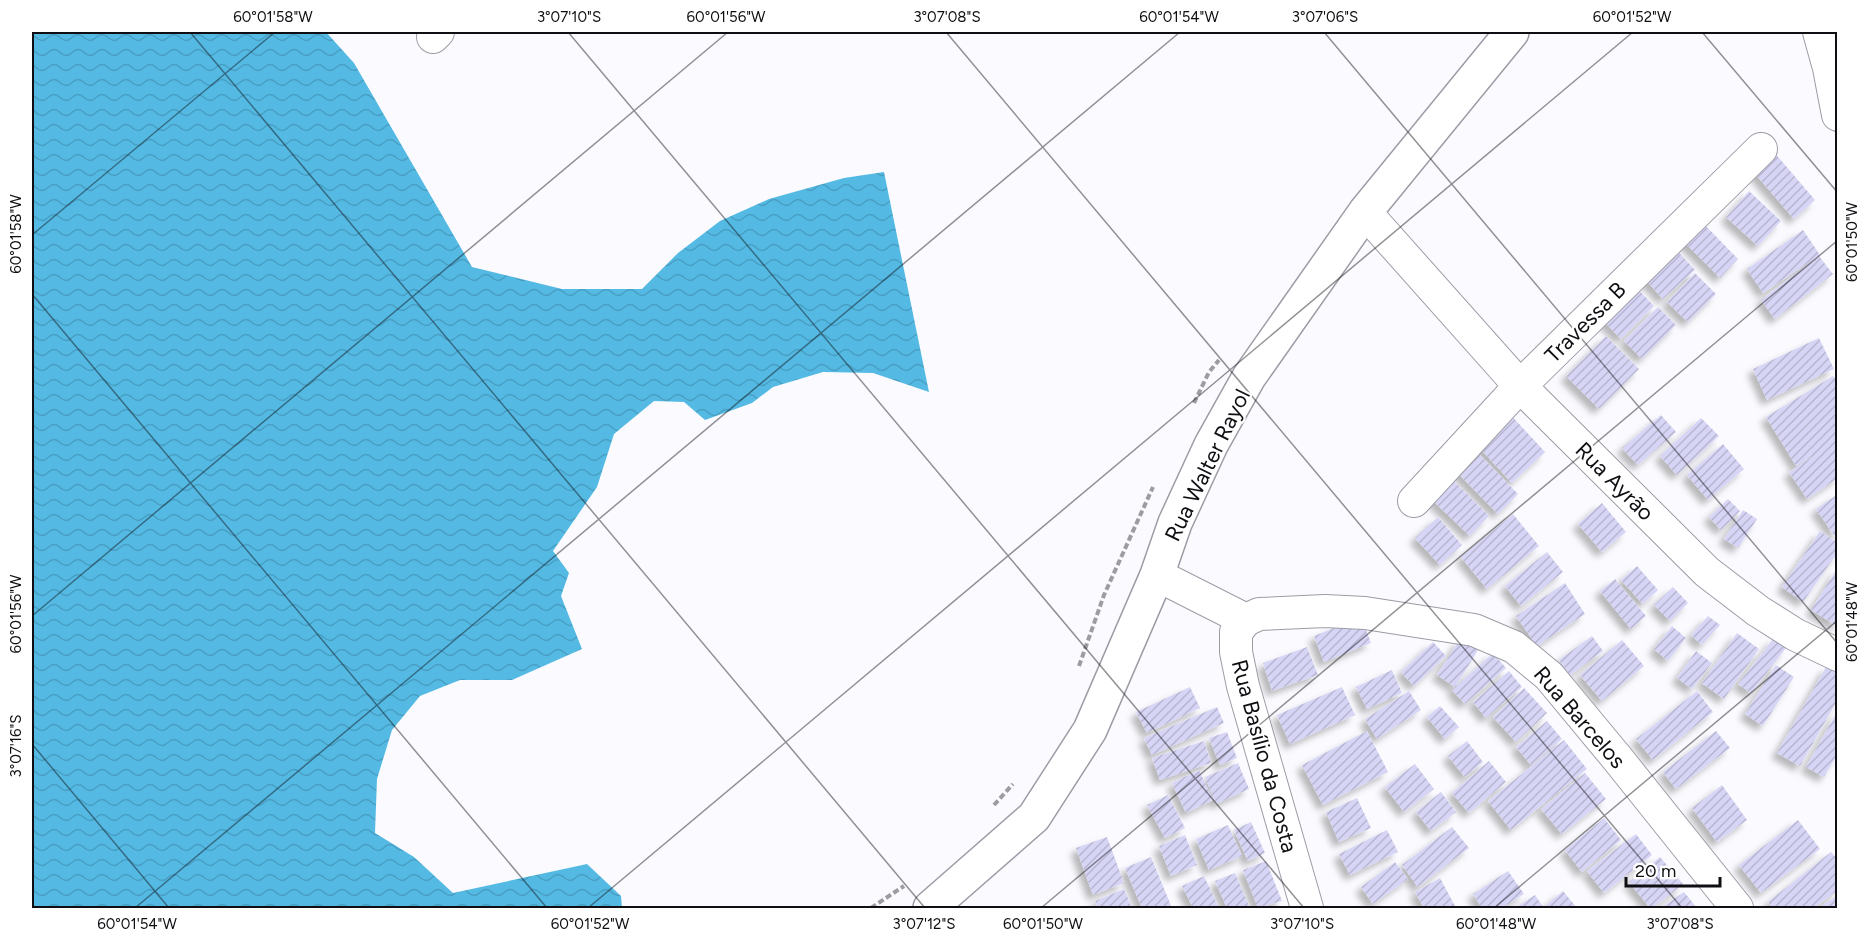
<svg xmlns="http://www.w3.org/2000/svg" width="1869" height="940" viewBox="0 0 1869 940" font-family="Figtree,sans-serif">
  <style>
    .water { fill: url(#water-waves) }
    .building { fill: url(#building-hatch); filter: url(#shadow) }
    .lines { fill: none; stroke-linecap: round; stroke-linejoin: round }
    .street-casing { stroke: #9d9ca6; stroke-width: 34 }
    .secondary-casing { stroke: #9d9ca6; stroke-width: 36 }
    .path { stroke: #9d9ca0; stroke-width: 4; stroke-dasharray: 6 3; stroke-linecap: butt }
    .street { stroke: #fff; stroke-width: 32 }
    .secondary { stroke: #fff; stroke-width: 33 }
    .ticks { fill: none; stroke: #0f0e12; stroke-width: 1.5; stroke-opacity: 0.45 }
    .labels { text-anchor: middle; stroke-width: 4.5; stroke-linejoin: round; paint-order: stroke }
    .street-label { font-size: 22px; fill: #0f0e12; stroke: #fff }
    .neatline { fill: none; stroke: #0f0e12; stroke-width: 2 }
    .ticks-label { font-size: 15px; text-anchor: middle; fill: #0f0e12 }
  </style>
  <defs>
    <pattern id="water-waves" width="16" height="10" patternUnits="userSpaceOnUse" patternTransform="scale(1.5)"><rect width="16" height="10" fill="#54bae4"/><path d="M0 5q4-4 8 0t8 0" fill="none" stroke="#489fc3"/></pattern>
    <pattern id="building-hatch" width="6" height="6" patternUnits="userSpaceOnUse" patternTransform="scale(1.5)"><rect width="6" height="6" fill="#d7d5f5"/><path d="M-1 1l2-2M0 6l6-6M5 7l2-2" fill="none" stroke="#b7b6d1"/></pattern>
    <filter id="shadow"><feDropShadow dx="-5.5" dy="5.5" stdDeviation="3" flood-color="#0004"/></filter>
  </defs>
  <rect width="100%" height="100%" fill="#fbfbff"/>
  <path class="water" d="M32 32H326L354 63 472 267 562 289H642L678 253 720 221 769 199 844 178 884 172 929 392 873 373 823 372 773 387 752 403 705 420 684 402 654 401 614 434 597 487 553 551 569 573 561 596 582 649 512 680H460L420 696 392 730 377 779 375 833 414 857 453 893 587 864 621 896 622 908H32Z"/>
  <g class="building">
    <path d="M1773 151 1815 200 1794 219 1751 169Z"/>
    <path d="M1749 191 1781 221 1758 246 1726 217Z"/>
    <path d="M1700 220 1738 259 1720 278 1681 239Z"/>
    <path d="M1803 230 1820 255 1763 293 1747 269Z"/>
    <path d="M1673 246 1695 270 1663 299 1642 276Z"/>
    <path d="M1819 256 1833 274 1775 319 1761 300Z"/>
    <path d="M1695 273 1716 294 1688 322 1667 302Z"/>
    <path d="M1633 284 1654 306 1621 339 1599 316Z"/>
    <path d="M1658 307 1676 325 1642 359 1624 341Z"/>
    <path d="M1606 336 1639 369 1599 409 1566 376Z"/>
    <path d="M1819 338 1834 369 1767 400 1753 369Z"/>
    <path d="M1833 376 1838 382V478L1807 499 1789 472 1824 450 1796 466 1766 417Z"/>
    <path d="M1509 413 1545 452 1512 483 1476 444Z"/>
    <path d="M1661 415 1676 432 1638 465 1622 448Z"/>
    <path d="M1701 418 1719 436 1677 475 1660 456Z"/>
    <path d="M1723 444 1744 469 1708 500 1687 475Z"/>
    <path d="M1473 448 1518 494 1498 514 1452 467Z"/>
    <path d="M1447 474 1489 516 1470 536 1427 495Z"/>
    <path d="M1838 494V541L1816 509Z"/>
    <path d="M1728 499 1740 511 1721 530 1709 517Z"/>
    <path d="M1602 503 1626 532 1602 552 1578 524Z"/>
    <path d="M1743 510 1757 519 1738 548 1724 539Z"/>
    <path d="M1513 514 1539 546 1487 589 1461 557Z"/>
    <path d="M1438 517 1462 545 1440 565 1415 538Z"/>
    <path d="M1820 531 1838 543V552L1803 602 1782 587Z"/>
    <path d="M1547 552 1563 572 1521 606 1505 586Z"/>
    <path d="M1637 566 1658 590 1643 604 1621 580Z"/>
    <path d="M1838 567V624L1837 626 1811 610Z"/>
    <path d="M1615 579 1646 616 1631 629 1600 591Z"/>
    <path d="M1565 583 1585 614 1537 646 1516 616Z"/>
    <path d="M1673 587 1688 603 1670 621 1654 605Z"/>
    <path d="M1708 616 1720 625 1702 645 1691 635Z"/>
    <path d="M1361 617 1371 643 1324 662 1314 636Z"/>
    <path d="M1672 626 1686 638 1668 661 1654 649Z"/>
    <path d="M1737 633 1759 649 1724 699 1702 683Z"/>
    <path d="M1592 636 1603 651 1570 675 1559 660Z"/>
    <path d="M1774 638 1786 648 1751 693 1738 684Z"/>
    <path d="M1460 639 1478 650 1455 687 1437 675Z"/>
    <path d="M1622 640 1644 666 1602 701 1580 675Z"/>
    <path d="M1433 642 1446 656 1414 686 1401 672Z"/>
    <path d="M1307 647 1318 675 1272 691 1263 663Z"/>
    <path d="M1696 651 1712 663 1692 689 1677 678Z"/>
    <path d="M1493 653 1506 668 1465 704 1452 690Z"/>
    <path d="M1776 665 1794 677 1763 726 1745 714Z"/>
    <path d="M1826 667 1838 673V699L1800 766 1777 753Z"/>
    <path d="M1392 670 1402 693 1367 709 1356 687Z"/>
    <path d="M1509 671 1522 687 1486 718 1473 702Z"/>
    <path d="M1190 687 1200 708 1147 733 1136 712Z"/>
    <path d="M1342 687 1355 715 1290 744 1277 715Z"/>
    <path d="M1524 688 1547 713 1516 742 1493 717Z"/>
    <path d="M1409 691 1421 710 1377 739 1365 719Z"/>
    <path d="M1697 691 1713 712 1653 760 1636 739Z"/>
    <path d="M1440 706 1459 727 1445 739 1427 717Z"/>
    <path d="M1217 707 1224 723 1152 755 1144 738Z"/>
    <path d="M1838 710V753L1824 777 1806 767Z"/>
    <path d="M1547 721 1562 739 1531 765 1516 747Z"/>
    <path d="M1367 731 1388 772 1323 805 1302 765Z"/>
    <path d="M1716 731 1730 748 1676 789 1663 772Z"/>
    <path d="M1227 732 1237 758 1220 765 1209 738Z"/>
    <path d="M1564 740 1587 769 1511 830 1488 801Z"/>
    <path d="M1204 741 1211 763 1160 780 1152 758Z"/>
    <path d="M1467 741 1483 762 1465 777 1448 756Z"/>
    <path d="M1489 761 1506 782 1469 813 1452 793Z"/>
    <path d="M1238 763 1249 789 1216 804 1205 777Z"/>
    <path d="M1415 764 1434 789 1404 812 1385 787Z"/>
    <path d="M1199 770 1213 800 1186 813 1172 783Z"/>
    <path d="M1585 773 1606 799 1562 834 1541 809Z"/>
    <path d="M1722 785 1747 820 1717 842 1692 808Z"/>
    <path d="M1441 792 1456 812 1431 831 1416 812Z"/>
    <path d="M1168 795 1185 828 1165 838 1147 805Z"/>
    <path d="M1357 798 1371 828 1339 842 1326 812Z"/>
    <path d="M1604 818 1621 840 1582 872 1565 850Z"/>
    <path d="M1798 820 1820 849 1761 893 1739 865Z"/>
    <path d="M1251 822 1265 853 1248 861 1234 830Z"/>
    <path d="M1228 825 1242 856 1209 870 1196 839Z"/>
    <path d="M1452 827 1469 848 1418 887 1402 865Z"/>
    <path d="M1387 830 1398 852 1350 875 1339 854Z"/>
    <path d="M1636 834 1652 855 1604 893 1587 871Z"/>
    <path d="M1185 835 1197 865 1171 876 1159 846Z"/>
    <path d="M1107 837 1124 883 1093 895 1076 848Z"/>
    <path d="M1831 852 1838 860V890L1814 908H1773L1768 902Z"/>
    <path d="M1151 857 1172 908H1142L1125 868Z"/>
    <path d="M1660 857 1683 884 1653 908H1650L1629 882Z"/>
    <path d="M1266 861 1282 901 1258 908 1243 870Z"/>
    <path d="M1395 862 1408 879 1373 904 1361 887Z"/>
    <path d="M1508 871 1524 894 1502 908H1482L1473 894Z"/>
    <path d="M1235 873 1250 908H1227L1215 881Z"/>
    <path d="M1204 876 1219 908H1193L1182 886Z"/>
    <path d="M1440 878 1455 906 1450 908H1424L1415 892Z"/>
    <path d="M1124 889 1132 908H1098L1095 901Z"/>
    <path d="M1563 891 1577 908H1548L1545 906Z"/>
    <path d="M1684 892 1697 908H1661Z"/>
    <path d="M1535 895 1544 908H1515Z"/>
    <path d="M1838 895V908H1818Z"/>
  </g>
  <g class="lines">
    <defs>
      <g id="street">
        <path d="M1819 32 1829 68 1838 115"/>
        <path d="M433 37 438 32"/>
        <path d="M1365 212 1520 386 1707 572 1758 611 1796 635 1838 655"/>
        <path d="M1414 501 1520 386 1761 149"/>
        <path d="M1157 575 1246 620"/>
        <path d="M1307 908 1243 686 1236 652V632L1246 620 1259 614 1325 611 1365 613 1474 630 1514 647 1549 676 1617 758 1737 908"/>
      </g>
      <path id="secondary" d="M930 908 1034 817 1090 730 1157 575 1175 523 1211 445 1249 377 1365 212 1512 32"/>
    </defs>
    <use href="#street" class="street-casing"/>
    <use href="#secondary" class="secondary-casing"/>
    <g class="path">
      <path d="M1194 403 1209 372 1219 360"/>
      <path d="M1079 666 1104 595 1153 487"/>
      <path d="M994 805 1013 784"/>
      <path d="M871 908 904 886"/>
    </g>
    <use href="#street" class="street"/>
    <use href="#secondary" class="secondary"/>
  </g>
  <path class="ticks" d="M190 32 925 908M568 32 1304 908M946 32 1682 908M1324 32 1838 644M1702 32 1838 193M32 235 275 32M32 294 547 908M32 616 728 32M32 744 169 908M135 908 1180 32M588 908 1633 32M1041 908 1838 240M1494 908 1838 620"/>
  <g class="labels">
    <g class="street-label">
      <text transform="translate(1585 322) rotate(-45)" y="8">Travessa B</text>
      <text transform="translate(1207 465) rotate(-64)" y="8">Rua Walter Rayol</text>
      <text transform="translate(1615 481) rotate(45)" y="8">Rua Ayrão</text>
      <text transform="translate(1580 717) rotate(49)" y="8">Rua Barcelos</text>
      <text transform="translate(1265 756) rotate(75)" y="8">Rua Basílio da Costa</text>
    </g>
  </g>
  <rect width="1869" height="940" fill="none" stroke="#ffffff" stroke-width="66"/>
  <path d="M1626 877v9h94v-9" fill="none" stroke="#0f0e12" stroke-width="3"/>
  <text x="1635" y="877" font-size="18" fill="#0f0e12" stroke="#ffffff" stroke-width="4.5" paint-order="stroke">20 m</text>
  <rect x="33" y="33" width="1803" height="874" class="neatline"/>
  <g class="ticks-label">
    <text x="273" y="22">60°01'58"W</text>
    <text x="569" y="22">3°07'10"S</text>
    <text x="726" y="22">60°01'56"W</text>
    <text x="947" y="22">3°07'08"S</text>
    <text x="1179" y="22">60°01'54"W</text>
    <text x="1325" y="22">3°07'06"S</text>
    <text x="1632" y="22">60°01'52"W</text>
    <text transform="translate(16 234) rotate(-90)" y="5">60°01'58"W</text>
    <text transform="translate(1852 242) rotate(-90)" y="5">60°01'50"W</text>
    <text transform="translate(16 614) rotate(-90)" y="5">60°01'56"W</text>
    <text transform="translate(1852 622) rotate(-90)" y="5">60°01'48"W</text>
    <text transform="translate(16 746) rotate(-90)" y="5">3°07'16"S</text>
    <text x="137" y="929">60°01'54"W</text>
    <text x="590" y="929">60°01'52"W</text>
    <text x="924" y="929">3°07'12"S</text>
    <text x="1043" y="929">60°01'50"W</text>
    <text x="1302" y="929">3°07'10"S</text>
    <text x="1496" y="929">60°01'48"W</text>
    <text x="1680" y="929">3°07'08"S</text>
  </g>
</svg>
